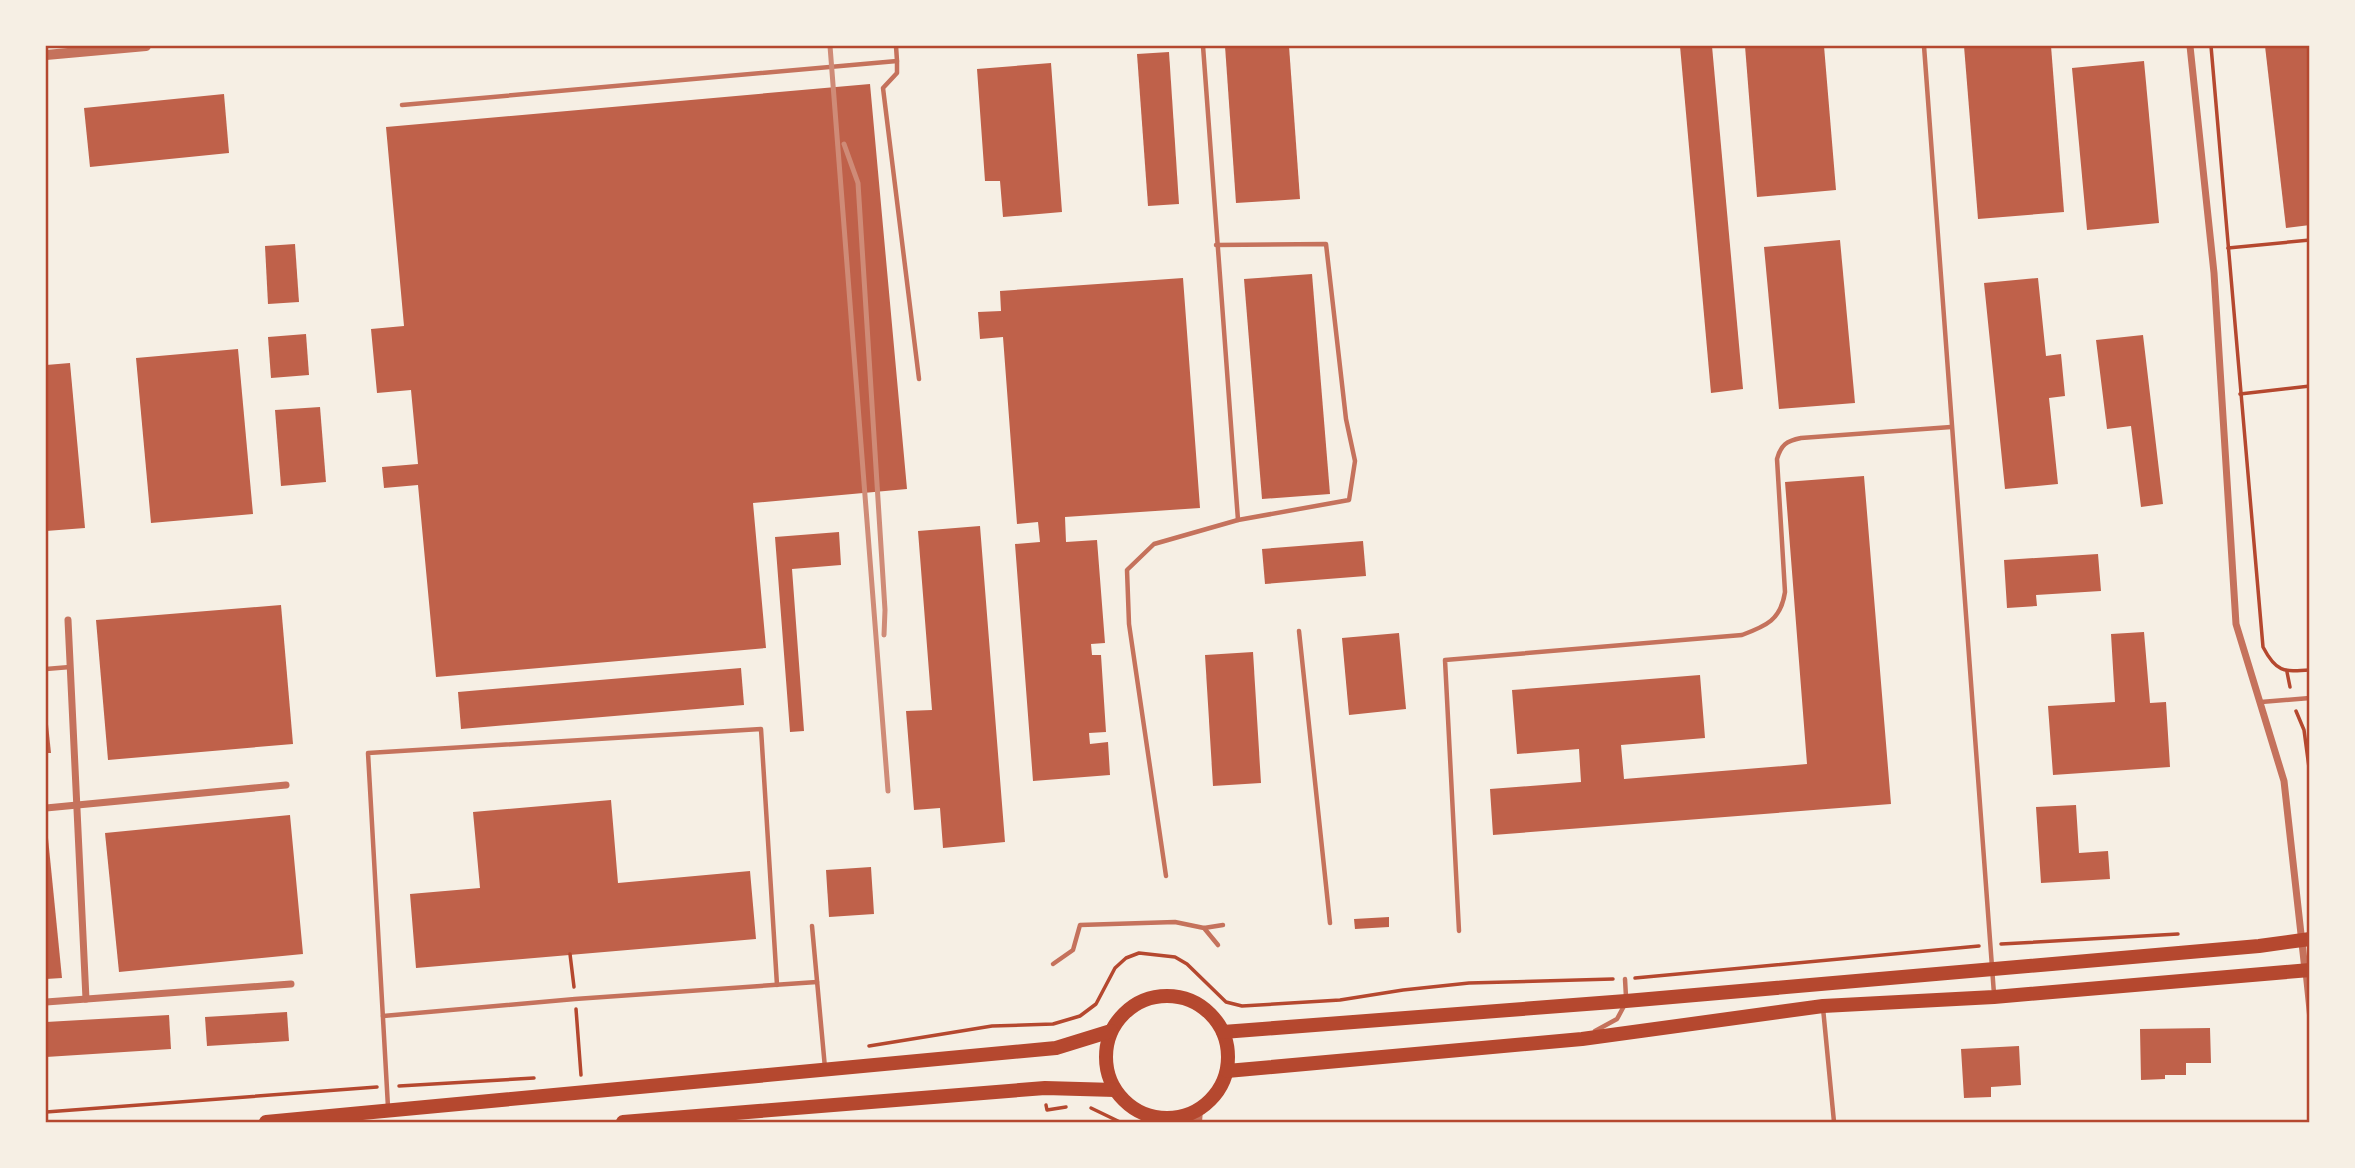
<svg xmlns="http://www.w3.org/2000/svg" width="2355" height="1168" viewBox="0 0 2355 1168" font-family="'Zilla Slab',serif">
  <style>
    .building { fill: #bf614a }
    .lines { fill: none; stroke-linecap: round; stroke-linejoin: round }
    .path { stroke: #b5482f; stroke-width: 3.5 }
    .service { stroke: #c5725c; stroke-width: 4.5 }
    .minor { stroke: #c5725c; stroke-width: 7 }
    .tertiary { stroke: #c5725c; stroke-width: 10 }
    .primary { stroke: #b5482f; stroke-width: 14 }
    .rail { stroke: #cf8b77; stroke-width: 5 }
    .neatline { fill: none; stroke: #b5482f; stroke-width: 2.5 }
  </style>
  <rect width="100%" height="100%" fill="#f6efe4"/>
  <g class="building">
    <path d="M1225 46H1289L1300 199 1236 203Z"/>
    <path d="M1680 46H1712L1743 389 1711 393Z"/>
    <path d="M1745 46H1824L1836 190 1757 197Z"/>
    <path d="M1964 46H2051L2064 212 1978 219Z"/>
    <path d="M2265 46H2310V225L2286 228Z"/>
    <path d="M1169 52 1179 204 1148 206 1137 54Z"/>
    <path d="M2144 61 2159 223 2087 230 2072 68Z"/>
    <path d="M1051 63 1062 212 1003 217 1000 181H985L977 69Z"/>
    <path d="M870 84 907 489 753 503 766 648 436 677 418 485 384 488 382 467 418 464 411 390 377 393 371 329 404 326 386 127Z"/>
    <path d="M224 94 229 153 90 167 84 108Z"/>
    <path d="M1840 240 1855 403 1779 409 1764 247Z"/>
    <path d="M295 244 299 302 268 304 265 246Z"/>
    <path d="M1312 274 1330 494 1262 499 1244 279Z"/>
    <path d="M1183 278 1200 508 1065 517 1066 542 1097 540 1105 643 1091 644 1092 655H1101L1106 732 1089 733 1090 744 1108 742 1110 775 1033 781 1015 544 1040 542 1038 522 1017 524 1003 337 980 339 978 312 1001 311 1000 291Z"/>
    <path d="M2038 278 2046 356 2061 354 2065 396 2049 398 2058 484 2005 489 1984 283Z"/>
    <path d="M306 334 309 375 271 378 268 337Z"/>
    <path d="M2143 335 2163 504 2141 507 2131 426 2107 429 2096 340Z"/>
    <path d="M238 349 253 514 151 523 136 358Z"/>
    <path d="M70 363 85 528 46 531V365Z"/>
    <path d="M320 407 326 482 281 486 275 410Z"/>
    <path d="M1864 476 1891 804 1493 835 1490 789 1581 782 1579 749 1517 754 1512 690 1700 675 1705 738 1621 745 1624 779 1807 764 1785 482Z"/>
    <path d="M980 526 1005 842 943 848 940 808 914 810 906 711 932 710 918 531Z"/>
    <path d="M839 532 841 565 792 569 804 731 790 732 775 537Z"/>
    <path d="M1363 541 1366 576 1265 584 1262 549Z"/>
    <path d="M2098 554 2101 591 2036 595 2037 606 2007 608 2004 560Z"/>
    <path d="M281 605 293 744 108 760 96 620Z"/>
    <path d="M2144 632 2150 703 2166 702 2170 767 2053 775 2048 706 2115 702 2111 634Z"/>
    <path d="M1399 633 1406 709 1349 715 1342 638Z"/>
    <path d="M1253 652 1261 783 1213 786 1205 655Z"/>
    <path d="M741 668 744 705 461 729 458 692Z"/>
    <path d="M46 715H47L51 753H46Z"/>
    <path d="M611 800 618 883 750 871 756 939 416 968 410 894 480 888 473 812Z"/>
    <path d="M2076 805 2079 853 2108 851 2110 879 2041 883 2036 807Z"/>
    <path d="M290 815 303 954 119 972 105 833Z"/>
    <path d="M48 838 62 978 46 979V839Z"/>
    <path d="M871 867 874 914 829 917 826 870Z"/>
    <path d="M1389 917V927L1355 929 1354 919Z"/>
    <path d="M287 1012 289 1041 207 1046 205 1017Z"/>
    <path d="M169 1015 171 1049 46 1057V1022Z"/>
    <path d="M2210 1028 2211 1063H2186V1075H2165V1079L2141 1080 2140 1029Z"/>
    <path d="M2019 1046 2021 1085 1991 1087V1097L1964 1098 1961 1049Z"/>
  </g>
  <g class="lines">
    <g class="path">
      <path d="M2211 46 2263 647C2276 672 2283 672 2310 670"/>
      <path d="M2228 248 2310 240"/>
      <path d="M2240 394 2310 386"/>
      <path d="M2287 672 2290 687"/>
      <path d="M2296 711 2304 730 2310 775"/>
      <path d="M2001 944 2178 934"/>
      <path d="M570 954 574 987"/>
      <path d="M1635 978 1979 946"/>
      <path d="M576 1009 581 1075"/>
      <path d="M869 1046 992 1026 1053 1024 1080 1016 1096 1004 1115 968 1126 958 1139 953 1175 957 1187 964 1226 1002 1242 1006 1340 1000 1403 990 1469 983 1613 979"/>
      <path d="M399 1086 534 1078"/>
      <path d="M1046 1105 1047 1110 1066 1107"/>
      <path d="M1091 1108 1120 1122"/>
      <path d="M46 1112 377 1087"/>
    </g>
    <g class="service">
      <path d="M1203 46 1238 520"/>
      <path d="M1924 46 1994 994"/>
      <path d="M897 61V73L883 88 919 379"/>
      <path d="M402 105 897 61 896 46"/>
      <path d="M1299 631 1330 923"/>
      <path d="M46 669 70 667"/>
      <path d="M2261 702 2310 698"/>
      <path d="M1166 876 1129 624 1127 570 1154 544 1238 520 1349 500 1355 461 1346 419 1326 244 1216 245"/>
      <path d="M812 926 825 1068"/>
      <path d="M1204 928 1223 925"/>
      <path d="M1459 931 1445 660 1742 635C1766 626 1781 620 1785 592L1777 459C1781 445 1786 441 1801 438L1951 427"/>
      <path d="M1053 964 1073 950 1080 925 1175 922 1204 928 1218 945"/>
      <path d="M2305 974 2310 1022"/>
      <path d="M1625 979 1626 997"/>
      <path d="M1823 1008 1834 1122"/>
      <path d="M383 1016 575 999 817 982"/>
      <path d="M1595 1031 1617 1019 1624 1006"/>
      <path d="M388 1107 368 753 761 729 777 985"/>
    </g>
    <g class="minor">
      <path d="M2190 46 2214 273 2236 624 2284 781 2305 970"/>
      <path d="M68 620 86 999"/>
      <path d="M46 808 286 785"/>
      <path d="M46 1002 291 984"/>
    </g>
    <g class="tertiary">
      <path d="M46 55 146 46"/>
      <path d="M1151 1116 1153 1122"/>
      <path d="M1197 1122 1198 1110"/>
    </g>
    <g class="primary">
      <circle cx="1167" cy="1057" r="61"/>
      <path d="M1223 1032 1626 1001 2259 946 2310 939"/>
      <path d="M1227 1071 1582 1039 1823 1006 1994 997 2310 970"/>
      <path d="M266 1122 1056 1048 1111 1031"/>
      <path d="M623 1122 1045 1088 1115 1090"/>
    </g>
    <g class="rail">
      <path d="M830 46 888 791"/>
      <path d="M844 144 858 183 885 610 884 635"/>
    </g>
  </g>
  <rect width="2355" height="1168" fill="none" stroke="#f6efe4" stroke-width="94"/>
  <rect x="47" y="47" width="2261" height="1074" class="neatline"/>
</svg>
